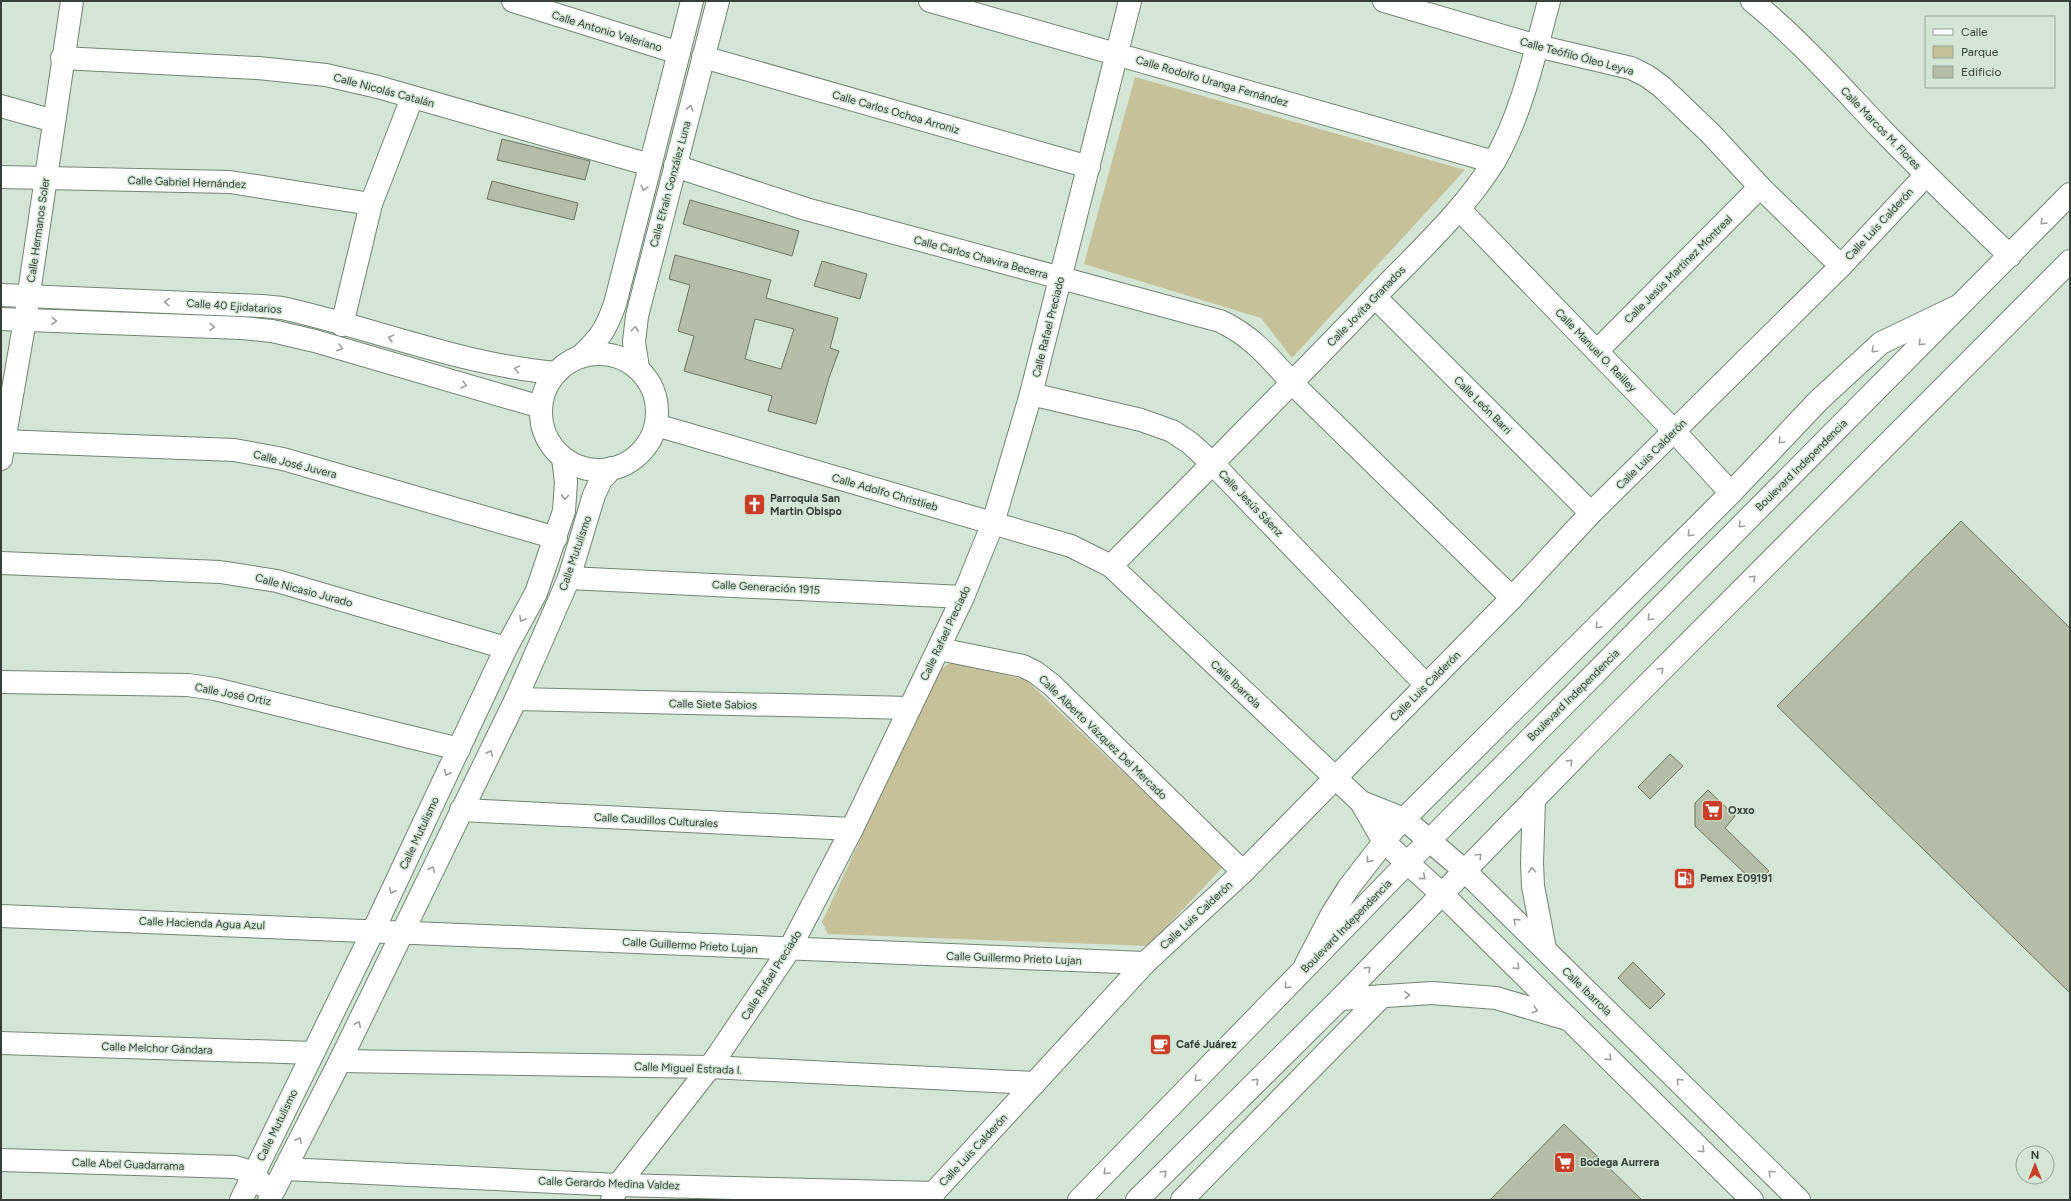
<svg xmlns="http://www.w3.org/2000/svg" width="2071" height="1201" viewBox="0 0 2071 1201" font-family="Figtree,sans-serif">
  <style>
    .green { fill: #c6c199 }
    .building { fill: #b4bda8; stroke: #6d7461; fill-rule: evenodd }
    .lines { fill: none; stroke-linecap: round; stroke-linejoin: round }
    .minor-casing { stroke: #738475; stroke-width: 24 }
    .major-casing { stroke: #738475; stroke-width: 24 }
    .minor { stroke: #fff; stroke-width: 22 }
    .major { stroke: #fff; stroke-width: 22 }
    .oneway { stroke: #9b9f9c }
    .labels { text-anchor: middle; stroke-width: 3; stroke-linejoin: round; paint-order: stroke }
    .street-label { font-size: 11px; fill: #373f38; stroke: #d3e6d5 }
    .poi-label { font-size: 11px; font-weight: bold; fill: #373f38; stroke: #d3e6d5; text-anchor: start }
  </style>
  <rect width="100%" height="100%" fill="#d3e6d5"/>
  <g class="green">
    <path d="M1135 77 1465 170 1292 358 1261 318 1084 264Z"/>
    <path d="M952 662 1026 680 1223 867 1148 946 828 934 822 922 939 670Z"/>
  </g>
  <g class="building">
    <path d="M502 139 590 161 585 180 497 160Z"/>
    <path d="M492 181 578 203 574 220 487 199Z"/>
    <path d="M690 200 799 231 792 256 683 224Z"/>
    <path d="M675 255 771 280 766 298 838 318 830 348 839 351 829 378 816 424 768 411 772 396 684 371 694 336 678 331 690 285 669 279ZM755 319 794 329 781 369 745 359Z"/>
    <path d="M822 261 867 274 860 299 814 286Z"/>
    <path d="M1961 521 2070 628V993L1777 706Z"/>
    <path d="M1670 754 1683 766 1650 799 1638 787Z"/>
    <path d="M1708 790 1735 816 1725 828 1769 871 1756 884 1695 826V803Z"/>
    <path d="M1633 962 1665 994 1650 1009 1618 978Z"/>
    <path d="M1564 1124 1642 1200H1490Z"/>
  </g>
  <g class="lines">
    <defs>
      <g id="minor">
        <path d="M513 1 679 53"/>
        <path d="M930 1 1494 162"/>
        <path d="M1384 1 1537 46 1631 68 1647 76 1662 87 1711 134 1760 187 1841 266"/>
        <path d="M1752 1C1800 40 1841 87 1884 132 1925 174 1967 215 2010 256"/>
        <path d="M703 57 1089 167"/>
        <path d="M62 58 258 68 326 75 378 87 650 165"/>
        <path d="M1 106 54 121"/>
        <path d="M675 166 806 209 1220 321C1251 335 1270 358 1292 383L1512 598"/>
        <path d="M1 177 230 182 371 204"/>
        <path d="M1459 209 1674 431 1731 493"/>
        <path d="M1375 297 1591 513"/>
        <path d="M342 325 371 204 412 98"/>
        <path d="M1597 351 1760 187"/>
        <path d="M581 356C601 337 606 329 615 304L692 1"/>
        <path d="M638 368 634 342 637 316 718 1"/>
        <path d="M1031 394 1141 420 1172 431 1190 443 1212 463 1426 685"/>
        <path d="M1 441 234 450 283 459 556 538"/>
        <path d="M1 459 25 320 72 1"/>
        <path d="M1 563 220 572 277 581 506 648"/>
        <path d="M1111 566C1198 478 1286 390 1372 300 1413 257 1465 210 1495 160 1522 113 1535 53 1549 1"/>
        <path d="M569 578 963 597"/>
        <path d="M939 649 1023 666 1035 672 1052 685 1243 872"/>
        <path d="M1 682 188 685 215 689 459 749"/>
        <path d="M516 699 910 708"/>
        <path d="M461 810 852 829"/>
        <path d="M1 916C383 929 764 949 1145 963"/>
        <path d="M1306 964 1332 914 1349 887 1394 829 1731 493 1819 400 1881 343 1956 307"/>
        <path d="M1 1043 313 1053"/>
        <path d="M340 1061 710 1067 1035 1083"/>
        <path d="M1 1160 235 1167 254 1173 262 1185"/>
        <path d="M285 1169 618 1185 934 1193"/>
        <path d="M241 1200 374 929 506 648 536 593 564 511 566 482 563 458"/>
        <path d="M269 1200 340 1061 516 699 569 578 594 495 601 480 612 468"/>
        <path d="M612 1200 618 1185 710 1067 789 950 852 829 963 597 993 523 1031 394 1130 1"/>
        <path d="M927 1200 1145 963 1243 872 1512 598 1591 513 1841 266 1926 175"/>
        <path d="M1182 1200 1382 996"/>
      </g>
      <g id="major">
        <path d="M1 295 262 306 282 308C373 328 462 365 556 373"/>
        <path d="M1 319 242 328 272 331 315 341 541 407"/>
        <circle cx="599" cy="412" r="58"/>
        <path d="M656 425 1071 546 1111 566 1361 802 1384 842 1442 894 1752 1200"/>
        <path d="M1534 799 1532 863 1533 886 1545 949"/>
        <path d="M1361 802 1404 819 1465 871 1799 1200"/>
        <path d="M1340 999 1432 993 1496 998 1567 1019"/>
        <path d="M1079 1200 1417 853 2070 194"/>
        <path d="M1137 1200 1340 999 1587 745 2070 261"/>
      </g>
    </defs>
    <use href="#minor" class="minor-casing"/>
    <use href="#major" class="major-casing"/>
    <use href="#minor" class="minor"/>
    <use href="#major" class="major"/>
  </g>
  <defs><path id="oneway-chevron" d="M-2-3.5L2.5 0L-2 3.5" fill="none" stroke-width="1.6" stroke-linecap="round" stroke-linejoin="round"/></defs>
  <g class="oneway">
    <use href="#oneway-chevron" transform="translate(690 108) rotate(-75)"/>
    <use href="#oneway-chevron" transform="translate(644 188) rotate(104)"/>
    <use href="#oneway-chevron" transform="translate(2043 222) rotate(134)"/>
    <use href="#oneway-chevron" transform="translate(167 302) rotate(-178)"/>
    <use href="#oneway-chevron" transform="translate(54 321) rotate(2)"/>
    <use href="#oneway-chevron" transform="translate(212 327) rotate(2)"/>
    <use href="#oneway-chevron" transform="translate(635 329) rotate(-85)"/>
    <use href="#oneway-chevron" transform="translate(391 338) rotate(-165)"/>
    <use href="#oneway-chevron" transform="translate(1921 343) rotate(135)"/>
    <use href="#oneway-chevron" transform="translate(340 348) rotate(17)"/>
    <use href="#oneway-chevron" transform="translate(1874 350) rotate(137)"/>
    <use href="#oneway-chevron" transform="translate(517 369) rotate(-170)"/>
    <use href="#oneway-chevron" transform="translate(464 385) rotate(16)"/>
    <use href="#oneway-chevron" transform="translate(1781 441) rotate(134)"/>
    <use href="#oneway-chevron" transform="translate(565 497) rotate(94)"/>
    <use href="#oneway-chevron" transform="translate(1741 525) rotate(135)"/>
    <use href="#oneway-chevron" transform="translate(1690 534) rotate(135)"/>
    <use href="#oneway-chevron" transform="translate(1753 578) rotate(-45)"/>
    <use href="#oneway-chevron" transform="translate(1650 618) rotate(135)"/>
    <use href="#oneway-chevron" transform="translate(522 619) rotate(119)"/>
    <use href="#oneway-chevron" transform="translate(1598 626) rotate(135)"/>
    <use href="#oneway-chevron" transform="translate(1661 670) rotate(-45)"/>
    <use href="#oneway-chevron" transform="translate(490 753) rotate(-64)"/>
    <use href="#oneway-chevron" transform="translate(1570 762) rotate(-46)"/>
    <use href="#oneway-chevron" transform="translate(447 773) rotate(115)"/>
    <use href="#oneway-chevron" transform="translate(1479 856) rotate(-46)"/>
    <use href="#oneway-chevron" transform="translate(1369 860) rotate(128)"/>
    <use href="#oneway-chevron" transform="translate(432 869) rotate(-64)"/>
    <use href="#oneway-chevron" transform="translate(1532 870) rotate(-93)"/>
    <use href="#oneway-chevron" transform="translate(1423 877) rotate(41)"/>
    <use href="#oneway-chevron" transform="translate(392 891) rotate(115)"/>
    <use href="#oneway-chevron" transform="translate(1516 921) rotate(-136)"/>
    <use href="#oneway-chevron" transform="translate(1517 967) rotate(45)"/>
    <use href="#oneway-chevron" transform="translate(1368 969) rotate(-46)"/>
    <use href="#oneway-chevron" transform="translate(1287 986) rotate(134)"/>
    <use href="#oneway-chevron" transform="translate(1407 995) rotate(-3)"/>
    <use href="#oneway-chevron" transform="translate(1535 1010) rotate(17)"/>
    <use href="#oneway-chevron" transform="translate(358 1024) rotate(-64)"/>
    <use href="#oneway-chevron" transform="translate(1609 1058) rotate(44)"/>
    <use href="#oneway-chevron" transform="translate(1197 1079) rotate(134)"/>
    <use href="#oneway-chevron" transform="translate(1256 1081) rotate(-45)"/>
    <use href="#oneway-chevron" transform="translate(1679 1081) rotate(-135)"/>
    <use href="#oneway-chevron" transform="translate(299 1140) rotate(-63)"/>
    <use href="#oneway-chevron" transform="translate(1702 1150) rotate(45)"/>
    <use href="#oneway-chevron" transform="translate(1106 1172) rotate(134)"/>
    <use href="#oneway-chevron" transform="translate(1164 1173) rotate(-45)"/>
    <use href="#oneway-chevron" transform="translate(1771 1173) rotate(-135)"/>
  </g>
  <defs>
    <symbol id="church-square" viewBox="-11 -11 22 22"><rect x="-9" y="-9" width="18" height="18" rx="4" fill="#ca3e27" stroke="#d3e6d5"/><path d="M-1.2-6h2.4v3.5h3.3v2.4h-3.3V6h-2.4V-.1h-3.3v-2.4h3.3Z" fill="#fff"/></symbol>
    <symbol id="supermarket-square" viewBox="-11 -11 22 22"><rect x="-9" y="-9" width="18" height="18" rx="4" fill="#ca3e27" stroke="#d3e6d5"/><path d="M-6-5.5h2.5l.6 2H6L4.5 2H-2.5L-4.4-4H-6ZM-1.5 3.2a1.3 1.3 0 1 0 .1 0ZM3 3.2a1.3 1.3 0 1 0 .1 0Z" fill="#fff"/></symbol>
    <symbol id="fuel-square" viewBox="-11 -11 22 22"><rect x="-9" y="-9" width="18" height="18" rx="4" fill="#ca3e27" stroke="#d3e6d5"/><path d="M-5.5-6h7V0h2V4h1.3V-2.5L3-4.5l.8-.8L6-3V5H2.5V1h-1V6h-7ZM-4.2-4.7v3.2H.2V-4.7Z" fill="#fff"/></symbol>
    <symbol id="cafe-square" viewBox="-11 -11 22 22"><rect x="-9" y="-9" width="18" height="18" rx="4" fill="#ca3e27" stroke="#d3e6d5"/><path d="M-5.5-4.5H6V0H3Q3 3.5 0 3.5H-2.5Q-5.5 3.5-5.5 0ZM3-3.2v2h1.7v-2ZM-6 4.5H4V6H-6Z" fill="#fff"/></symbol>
  </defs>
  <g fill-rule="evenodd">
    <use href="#church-square" x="742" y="492" width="25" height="25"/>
    <use href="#supermarket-square" x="1700" y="798" width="25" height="25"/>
    <use href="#fuel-square" x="1672" y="866" width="25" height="25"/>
    <use href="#cafe-square" x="1148" y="1032" width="25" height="25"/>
    <use href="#supermarket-square" x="1552" y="1150" width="25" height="25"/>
  </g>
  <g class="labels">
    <g class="street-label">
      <text transform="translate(607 31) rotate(17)" y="4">Calle Antonio Valeriano</text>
      <text transform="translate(1577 56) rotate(15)" y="4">Calle Teófilo Óleo Leyva</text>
      <text transform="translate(1212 81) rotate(16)" y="4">Calle Rodolfo Uranga Fernández</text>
      <text transform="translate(384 90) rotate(15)" y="4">Calle Nicolás Catalán</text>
      <text transform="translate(896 112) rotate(16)" y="4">Calle Carlos Ochoa Arroniz</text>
      <text transform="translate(1881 128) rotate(46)" y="4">Calle Marcos M. Flores</text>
      <text transform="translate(187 182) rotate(2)" y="4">Calle Gabriel Hernández</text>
      <text transform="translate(670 184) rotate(-75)" y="4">Calle Efraín González Luna</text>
      <text transform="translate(1879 224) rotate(-47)" y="4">Calle Luis Calderón</text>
      <text transform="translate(38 230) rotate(-82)" y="4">Calle Hermanos Soler</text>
      <text transform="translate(981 257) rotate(15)" y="4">Calle Carlos Chavira Becerra</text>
      <text transform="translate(1678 269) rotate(-45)" y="4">Calle Jesús Martínez Montreal</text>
      <text transform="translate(234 306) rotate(4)" y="4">Calle 40 Ejidatarios</text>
      <text transform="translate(1366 306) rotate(-46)" y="4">Calle Jovita Granados</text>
      <text transform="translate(1048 327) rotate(-76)" y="4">Calle Rafael Preciado</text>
      <text transform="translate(1596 350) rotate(46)" y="4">Calle Manuel O. Reilley</text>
      <text transform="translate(1483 405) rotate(45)" y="4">Calle León Barri</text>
      <text transform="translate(1651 454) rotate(-45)" y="4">Calle Luis Calderón</text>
      <text transform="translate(295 464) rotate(14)" y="4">Calle José Juvera</text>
      <text transform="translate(1801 465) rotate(-45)" y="4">Boulevard Independencia</text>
      <text transform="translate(885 492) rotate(16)" y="4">Calle Adolfo Christlieb</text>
      <text transform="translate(1251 503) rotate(46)" y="4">Calle Jesús Sáenz</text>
      <text transform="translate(575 553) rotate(-71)" y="4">Calle Mutulismo</text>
      <text transform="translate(766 587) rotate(3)" y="4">Calle Generación 1915</text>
      <text transform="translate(304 590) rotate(15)" y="4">Calle Nicasio Jurado</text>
      <text transform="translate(945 633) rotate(-65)" y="4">Calle Rafael Preciado</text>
      <text transform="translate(1236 684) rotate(43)" y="4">Calle Ibarrola</text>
      <text transform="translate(1425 686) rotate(-45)" y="4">Calle Luis Calderón</text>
      <text transform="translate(233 694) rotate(11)" y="4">Calle José Ortiz</text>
      <text transform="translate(1573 695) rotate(-45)" y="4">Boulevard Independencia</text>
      <text transform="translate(713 704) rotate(1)" y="4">Calle Siete Sabios</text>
      <text transform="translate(1103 737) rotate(44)" y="4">Calle Alberto Vázquez Del Mercado</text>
      <text transform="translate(656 820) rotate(3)" y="4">Calle Caudillos Culturales</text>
      <text transform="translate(419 833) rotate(-65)" y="4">Calle Mutulismo</text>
      <text transform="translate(1196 915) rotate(-43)" y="4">Calle Luis Calderón</text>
      <text transform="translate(202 923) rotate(2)" y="4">Calle Hacienda Agua Azul</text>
      <text transform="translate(1346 926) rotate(-46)" y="4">Boulevard Independencia</text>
      <text transform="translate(690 945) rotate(3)" y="4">Calle Guillermo Prieto Lujan</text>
      <text transform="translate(1014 958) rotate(2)" y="4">Calle Guillermo Prieto Lujan</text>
      <text transform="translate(771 975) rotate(-58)" y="4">Calle Rafael Preciado</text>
      <text transform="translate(1587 991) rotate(44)" y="4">Calle Ibarrola</text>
      <text transform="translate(157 1048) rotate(2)" y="4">Calle Melchor Gándara</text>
      <text transform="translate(688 1068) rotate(2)" y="4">Calle Miguel Estrada I.</text>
      <text transform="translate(277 1125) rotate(-64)" y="4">Calle Mutulismo</text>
      <text transform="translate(973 1150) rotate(-47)" y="4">Calle Luis Calderón</text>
      <text transform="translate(128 1164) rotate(2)" y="4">Calle Abel Guadarrama</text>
      <text transform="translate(609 1183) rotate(2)" y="4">Calle Gerardo Medina Valdez</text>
    </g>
    <g class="poi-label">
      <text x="770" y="502">Parroquia San<tspan x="770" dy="13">Martin Obispo</tspan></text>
      <text x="1728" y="814">Oxxo</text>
      <text x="1700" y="882">Pemex E09191</text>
      <text x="1176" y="1048">Café Juárez</text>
      <text x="1580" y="1166">Bodega Aurrera</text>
    </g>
  </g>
  <rect width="2071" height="1201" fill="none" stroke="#373f38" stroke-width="4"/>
  <rect x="1925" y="16" width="130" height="72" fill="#d3e6d5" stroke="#95a396"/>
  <rect x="1933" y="29" width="20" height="6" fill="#ffffff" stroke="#95a396"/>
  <text x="1961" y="36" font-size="12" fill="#373f38">Calle</text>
  <rect x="1933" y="46" width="20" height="12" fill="#c6c199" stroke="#95a396"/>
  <text x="1961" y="56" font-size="12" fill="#373f38">Parque</text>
  <rect x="1933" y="66" width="20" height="12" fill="#b4bda8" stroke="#95a396"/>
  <text x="1961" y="76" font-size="12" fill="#373f38">Edificio</text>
  <g transform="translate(2035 1165)"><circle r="19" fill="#d3e6d5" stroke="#95a396"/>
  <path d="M0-3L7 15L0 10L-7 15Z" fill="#ca3e27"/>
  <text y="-6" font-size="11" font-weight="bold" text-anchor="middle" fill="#373f38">N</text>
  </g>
</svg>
